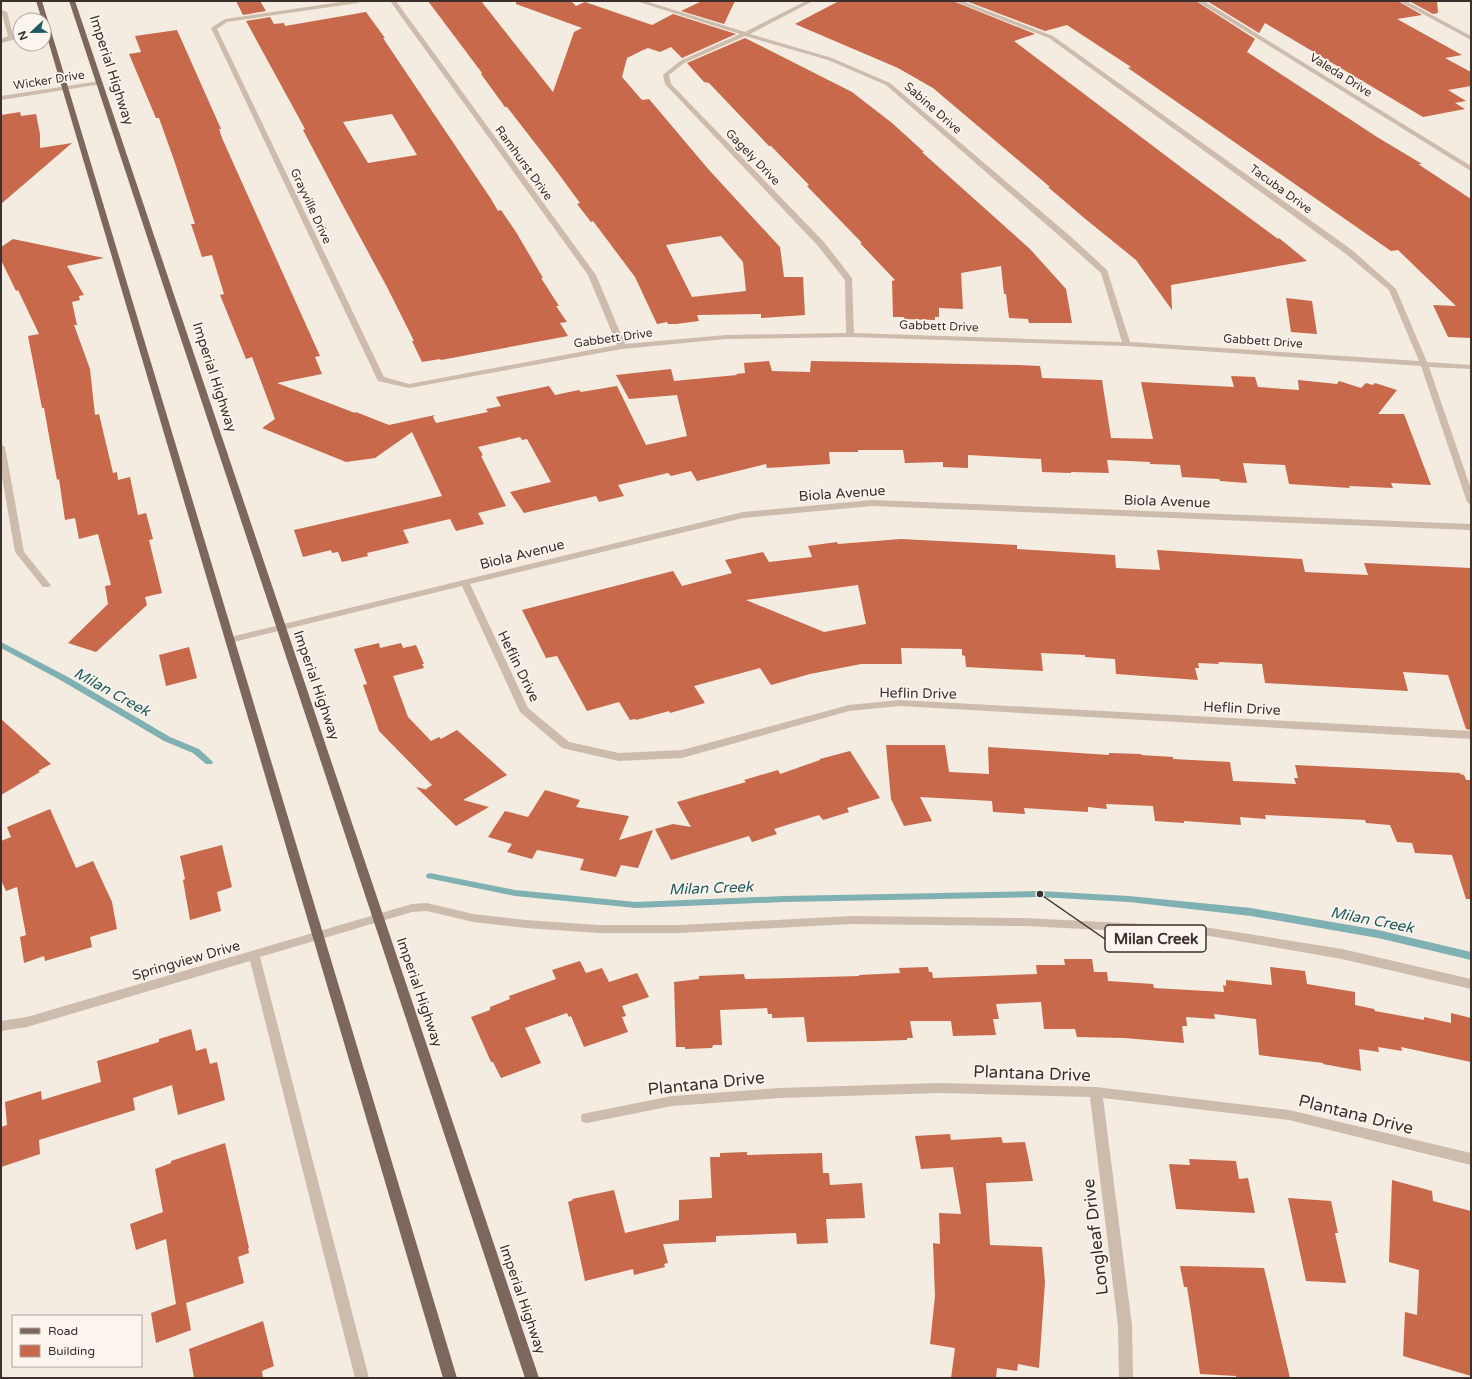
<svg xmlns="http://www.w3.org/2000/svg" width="1472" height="1379" viewBox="0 0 1472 1379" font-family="'Varela Round',sans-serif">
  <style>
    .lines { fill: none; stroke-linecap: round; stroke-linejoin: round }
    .stream { fill: #7fb0b2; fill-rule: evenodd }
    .building { fill: #c8694b; fill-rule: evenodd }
    .minor { fill: #cdbbac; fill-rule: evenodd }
    .major { fill: #7d675c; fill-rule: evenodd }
    .labels { text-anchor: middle; stroke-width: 3.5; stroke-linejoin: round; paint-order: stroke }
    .far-street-label { font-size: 12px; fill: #3b302b; stroke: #fbf5ee }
    .street-label { font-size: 14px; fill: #3b302b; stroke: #fbf5ee }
    .water-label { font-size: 15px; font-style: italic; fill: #1f5a5e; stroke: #fbf5ee }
    .near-street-label { font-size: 17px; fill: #3b302b; stroke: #fbf5ee }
    .leader { fill: none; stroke: #3b302b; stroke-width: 1.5 }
    .callout-dot { fill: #3b302b; stroke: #fbf5ee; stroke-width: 1.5 }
    .callout { fill: #fbf5ee; stroke: #3b302b; stroke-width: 1.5 }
    .callout-label { font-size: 15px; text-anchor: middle; font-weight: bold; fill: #3b302b }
  </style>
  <rect width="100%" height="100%" fill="#f4ebe1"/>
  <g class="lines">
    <g class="stream">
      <path d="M1 642 68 677 170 737 199 749 213 762 212 764H206L193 753 164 741 62 681 1 648Z"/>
      <path d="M430 873 515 890 636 902 784 896 1040 891 1129 896 1251 908 1378 930 1471 952V960L1378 938 1251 916 1129 902 1040 897 784 902 636 908 515 896 427 878 426 876 427 874Z"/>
    </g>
  </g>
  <g class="building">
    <path d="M236 1H260L266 11 243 15Z"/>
    <path d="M428 1H481L553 92 574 32 582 28 516 4V1H571L576 6 585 2 652 25 673 14 736 34 682 58 671 47 660 52 648 48 643 50 627 58 622 77 641 99 643 100 649 99 709 170 780 247 784 277H803L805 315 761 318V314L697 315 699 321 676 324H668L667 322 657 324 635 277 593 221 591 222 577 204 580 203 555 169 507 107H505L481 74 482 73ZM721 236 743 262 746 291 692 297 666 245Z"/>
    <path d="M702 1H735L724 24 681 11Z"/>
    <path d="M839 1H953L1035 34 1014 41 1190 174 1278 239 1279 238 1307 261 1171 285 1172 310 1136 260 1083 217 1048 187H1050L933 88 898 68 795 24Z"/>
    <path d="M966 1H1196L1255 39 1247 52 1377 137 1422 164H1418L1471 199V338L1448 337 1433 305 1456 306 1398 250 1391 251 1128 68 1131 67 1067 25 1045 31Z"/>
    <path d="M1207 1H1398L1422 15 1397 19 1462 55 1445 58 1471 72V86L1448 90 1466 101 1455 103 1465 109 1423 117 1265 23 1259 33Z"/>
    <path d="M1409 1H1437L1438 13 1433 14Z"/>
    <path d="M366 12 385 38H383L389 47 491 199 498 211 501 210 516 232 543 278H541L559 306H556L567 322 560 323 568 336 441 360 440 359 422 362 412 341H414L387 287 340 200 303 130 305 129 246 21 270 17 274 24 284 23 285 26ZM392 114 417 155 368 163 343 122Z"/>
    <path d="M177 30 221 129H219L222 138 320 356 315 357 322 374 277 383 355 413 356 412 389 425 435 415 433 417 436 423 488 412 486 409 501 406 496 397 549 386 555 395 579 390 581 392 617 386 646 445 687 436 677 395 629 399 616 375 671 369 674 381 737 375 736 374 745 373 744 363 769 361 772 371 810 372 811 361 1018 365 1040 366 1042 378 1102 380 1111 438 1153 439 1141 382 1234 387 1231 376 1255 377 1258 387 1299 390 1298 380 1337 384 1339 381 1361 388 1366 383 1373 385 1375 383 1397 390 1378 414H1404L1431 485 1391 483 1393 488 1349 486 1350 488 1289 484 1285 465 1243 463 1247 483 1220 481 1219 479 1182 477 1180 465 1150 464V462L1107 460 1109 473 1071 472V473L1042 472 1041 459 968 455V468L943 467V462L905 463 903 450H858V452H829L830 464 767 468 766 464 697 481 691 471 671 476 668 473 618 485 624 496 599 502 596 496 524 513 510 492 551 482 527 439 522 440 520 437 478 447 483 455 481 456 506 506 478 513 484 524 456 531 450 519 403 530 409 543 367 553 368 556 342 562 338 552 332 553 331 550 303 557 294 530 442 496 412 432 375 458 346 462 262 428 275 419 252 357 246 359 220 295 224 294 212 255 202 257 191 224H195L174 160 159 118H156L129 54 141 52 135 36Z"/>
    <path d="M745 38 852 92 892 123 924 152H922L924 154 1030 249 1066 289 1072 323H1029L1028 319 1009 318 1006 294H1004L1001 266 961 273 963 309 939 308V317H935V320L904 319V317H893L892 281 895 280 860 243H862L807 186 809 185 771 146H769L709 83 704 82 687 63Z"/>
    <path d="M20 112 21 116 36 114 40 134V148L72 143 1 204V115Z"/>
    <path d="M13 239 104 258 67 266 84 295 79 296 80 300 72 302 77 325H74L90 369 95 415 99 414 113 473 117 472 118 480 130 477 138 515 146 513 153 539 149 540 162 593 145 597 147 605 96 652 68 643 108 604 105 586 111 585 98 534 79 539 75 518 65 520 59 479 57 480 44 408H42L28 336 39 334 18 290 16 291 1 260V247Z"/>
    <path d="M1286 298 1312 301 1317 334 1291 332Z"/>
    <path d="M901 539 1017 545V549L1115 555 1116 568 1160 570 1157 550 1302 559 1305 572 1368 575 1364 563 1471 568V730L1466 729 1448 675 1403 672 1408 691 1265 683 1262 664 1218 662 1219 664 1198 663 1199 668H1195L1198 680 1116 674 1115 659 1085 657V655L1041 653 1043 671 966 667 965 656 962 655V649L901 648 902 664H861L810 674 771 685 760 668 694 686 705 703 670 713 669 711 636 720 635 719 630 720 619 702 587 711 557 656 546 658 522 610 673 571 682 586 732 573 725 560 763 552 769 562 812 557 808 546 837 542 838 544ZM858 585 866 624 824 632 746 600Z"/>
    <path d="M379 643 380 648 401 643 403 648 416 645 424 664H422L424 668 393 676 408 717 431 741 439 737 441 739 457 730 507 775 463 800 489 807 456 826 416 787 428 790 426 789 432 785 379 731 363 685 367 684 354 649Z"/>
    <path d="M189 647 197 678 166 686 159 655Z"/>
    <path d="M1 719 51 764 38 771 40 772 1 795Z"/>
    <path d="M886 745H945L949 772 989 774 988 747 1109 755V753L1141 754V755L1173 757V759L1230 762 1233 781 1296 784 1294 778H1298L1295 765 1460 773V774L1464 775 1466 780H1471V899H1466L1452 855 1415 853 1412 843 1397 842 1390 825 1366 823 1365 820 1265 815 1266 819 1240 817 1241 825 1184 821V823L1155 821 1153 806 1106 804 1107 809 1088 807V812L1024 808 1025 814 993 812 992 801 920 797 932 821 904 826 891 799Z"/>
    <path d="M850 751 880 798 847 808 849 812 823 820 819 815 774 829 777 834 752 842 749 836 671 860 655 829 673 824 691 827 677 802 746 782 744 780 778 770 780 774 820 760V759Z"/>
    <path d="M545 790 580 800 576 807 629 816 619 840 653 830 638 868 621 865 616 877 580 870 584 859 537 850 532 859 507 852 512 844 488 837 505 811 528 817Z"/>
    <path d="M50 809 76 868 93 861 112 902 117 929 90 937 92 947 45 961 44 956 24 963 20 937 26 935 17 887 6 891 1 880V841L11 837 7 827Z"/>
    <path d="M222 845 232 887 217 892 221 911 190 920 183 880 185 879 180 856Z"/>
    <path d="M1064 959H1092L1094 972H1107L1108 981 1153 984 1154 988 1224 992 1223 985 1226 986V980L1272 985 1270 967 1305 971 1307 984 1355 992V1005L1374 1009 1375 1011 1424 1020V1017L1451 1023V1013L1471 1018V1062L1401 1047 1402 1051 1378 1047 1379 1052 1359 1049 1361 1071 1323 1064V1063L1259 1055 1256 1019 1214 1014 1215 1019 1186 1017 1187 1026H1182L1184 1043 1124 1038 1077 1037 1075 1029H1044L1041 1002 996 1004 999 1019H993L996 1035 953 1036 951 1021H910L913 1038H907V1040L875 1041 807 1042 804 1017 772 1018V1014H768L767 1008 720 1010 722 1045H713L712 1048 685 1049V1047H676L674 982 699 979V976L744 974 745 979H749L859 976V975L900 973 899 968 928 967 929 972H932L933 978 1037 974 1036 965H1065Z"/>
    <path d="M580 961 586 973 602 968 609 982 637 973 649 997 622 1006 626 1016 622 1017 628 1032 584 1047 571 1016 569 1017 567 1013 525 1028 541 1063 501 1078 493 1062H491L471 1017 490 1010V1007L510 999 509 996 556 979 552 970Z"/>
    <path d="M191 1029 196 1051 206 1048 210 1064 217 1062 225 1100 178 1115 172 1085 133 1098 135 1110 39 1140 40 1154 1 1167V1127L7 1125 5 1102 41 1091 42 1100 101 1082 97 1061 159 1042V1039Z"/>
    <path d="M950 1134 951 1140 1001 1137 1003 1143 1025 1142 1033 1181 986 1183 990 1245 1042 1247 1045 1282 1039 1368 1018 1364 1017 1371 997 1368 996 1378H951L955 1348 930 1344 935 1296 933 1243 940 1244 939 1213 961 1214 953 1167 921 1169 915 1136Z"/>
    <path d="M225 1143 249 1248H248L249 1253 238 1257 244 1283 186 1303 191 1330 156 1343 151 1313 176 1304 166 1239 136 1250 130 1224 163 1212 155 1169 171 1163V1161Z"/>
    <path d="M747 1152V1155L822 1153 823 1173H829L830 1185 862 1183 865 1218 826 1219 828 1243 797 1244 796 1233 716 1236V1242L663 1244 668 1263 664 1264 665 1267 634 1275 633 1269 585 1281 568 1202 573 1200 572 1199 614 1190 625 1233 679 1220V1200L712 1198 710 1157H720V1153Z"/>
    <path d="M1189 1159 1236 1161 1239 1179 1248 1178 1255 1213 1176 1209 1169 1164 1190 1165Z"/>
    <path d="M1392 1180 1432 1191 1433 1201 1471 1211 1470 1329 1471 1330V1376L1403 1356 1405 1312 1417 1315 1419 1270 1389 1262Z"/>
    <path d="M1288 1198 1331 1201 1338 1233H1335L1346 1283 1306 1281Z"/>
    <path d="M1180 1266 1264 1268 1290 1378H1236V1376L1200 1374 1191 1312 1187 1287H1184Z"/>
    <path d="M263 1321 274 1366 262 1371 263 1378H194L189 1349Z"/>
  </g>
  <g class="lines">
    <g class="minor">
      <path d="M347 1H361L358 3 227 22 217 29 384 377 409 384 617 345 588 275 390 1H396L596 275 625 344 726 335 846 333 845 280 818 246 665 84 663 75 680 61 740 34 636 1H645L745 32 806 1H813L750 34 832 58 890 83 1070 236 1107 270 1130 342 1419 361 1389 290 1346 254 1049 38 954 1H962L1053 36 1352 250 1396 289 1427 362 1471 365V369L1429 367 1471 489V505L1467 502 1421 366 1127 346 850 337 726 339 622 349 409 388 378 381 211 28 225 19ZM745 36 828 60 886 85 1064 240 1101 273 1122 342 854 333 852 278 824 242 671 84 669 75 684 63Z"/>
      <path d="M1197 1H1204L1471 166V171Z"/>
      <path d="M1399 1H1406L1471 36V40Z"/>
      <path d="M1 10 7 12 13 35 20 34V38L1 43V39L8 36Z"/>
      <path d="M100 81 103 83 102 84 1 100V96Z"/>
      <path d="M1 444 5 447 24 552 49 583 51 585 49 587H43L15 552 1 471Z"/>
      <path d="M872 500 1471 524V530L872 506 743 518 470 584 528 708 569 742 619 753 682 750 849 705 900 700 1471 731V739L900 706 849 711 682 758 619 761 566 749 562 748 520 712 462 586 230 643 225 640 230 637 743 512Z"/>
      <path d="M427 903 473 914 526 920 599 925H680L852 916 1024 918 1204 927 1342 949 1471 979V989L1342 959 1204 935 1024 926 852 924 680 933H599L526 928 473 922 427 911 412 912 260 957 369 1378H355L250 961 27 1027 1 1031V1021L27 1017 412 904Z"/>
      <path d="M939 1083 1096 1087 1289 1110 1471 1153V1165L1289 1120 1103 1098 1132 1326 1133 1378H1119L1118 1326 1090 1097 939 1093 780 1098 672 1106 587 1123 582 1122 581 1118 582 1114 672 1096 780 1088Z"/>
    </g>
    <g class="major">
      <path d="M36 1H42L457 1378H443L44 27V20H42Z"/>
      <path d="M69 1H75L539 1378H525Z"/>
    </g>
  </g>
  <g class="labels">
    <g class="far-street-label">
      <text transform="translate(1341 75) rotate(32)" y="4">Valeda Drive</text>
      <text transform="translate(49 80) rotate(-9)" y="4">Wicker Drive</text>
      <text transform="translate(933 108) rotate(41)" y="4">Sabine Drive</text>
      <text transform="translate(753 157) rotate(46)" y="4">Gagely Drive</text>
      <text transform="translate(524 163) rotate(54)" y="4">Ramhurst Drive</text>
      <text transform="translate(1281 189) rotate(36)" y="4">Tacuba Drive</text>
      <text transform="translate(311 206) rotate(65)" y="4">Grayville Drive</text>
      <text transform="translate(939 326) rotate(2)" y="4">Gabbett Drive</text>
      <text transform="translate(613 338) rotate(-8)" y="4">Gabbett Drive</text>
      <text transform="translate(1263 341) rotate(4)" y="4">Gabbett Drive</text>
    </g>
    <g class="street-label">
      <text transform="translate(112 70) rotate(72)" y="5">Imperial Highway</text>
      <text transform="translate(215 377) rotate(72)" y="5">Imperial Highway</text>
      <text transform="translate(842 493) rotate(-4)" y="5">Biola Avenue</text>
      <text transform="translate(1167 501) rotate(2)" y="5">Biola Avenue</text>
      <text transform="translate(522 554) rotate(-14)" y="5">Biola Avenue</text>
      <text transform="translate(519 666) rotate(64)" y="5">Heflin Drive</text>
      <text transform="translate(317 685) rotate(71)" y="5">Imperial Highway</text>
      <text transform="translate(918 693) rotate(1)" y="5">Heflin Drive</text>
      <text transform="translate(1242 708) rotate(3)" y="5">Heflin Drive</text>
      <text transform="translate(186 960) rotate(-16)" y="5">Springview Drive</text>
      <text transform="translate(420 992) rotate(71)" y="5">Imperial Highway</text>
      <text transform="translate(523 1299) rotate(71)" y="5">Imperial Highway</text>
    </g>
    <g class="water-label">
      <text transform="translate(112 692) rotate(29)" y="5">Milan Creek</text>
      <text transform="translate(711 888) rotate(-2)" y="5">Milan Creek</text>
      <text transform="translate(1372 920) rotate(11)" y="5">Milan Creek</text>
    </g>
    <g class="near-street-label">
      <text transform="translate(1032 1073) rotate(2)" y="6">Plantana Drive</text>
      <text transform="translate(706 1083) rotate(-6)" y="6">Plantana Drive</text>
      <text transform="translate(1356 1114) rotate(14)" y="6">Plantana Drive</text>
      <text transform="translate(1095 1237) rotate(-97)" y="6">Longleaf Drive</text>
    </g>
  </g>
  <path class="leader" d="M1040 894L1105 939"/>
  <circle class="callout-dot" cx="1040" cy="894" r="4"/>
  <rect class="callout" x="1105" y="925" width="101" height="27" rx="4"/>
  <g class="callout-label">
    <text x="1156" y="944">Milan Creek</text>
  </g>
  <rect width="1472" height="1379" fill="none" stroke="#3b302b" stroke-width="4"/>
  <rect x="12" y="1315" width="130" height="52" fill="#fbf5ee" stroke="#aea6a0"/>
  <rect x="20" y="1328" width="20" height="6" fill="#7d675c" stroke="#aea6a0"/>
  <text x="48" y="1335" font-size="12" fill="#3b302b">Road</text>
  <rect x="20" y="1345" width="20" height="12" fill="#c8694b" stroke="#aea6a0"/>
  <text x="48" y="1355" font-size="12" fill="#3b302b">Building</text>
  <g transform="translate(32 32) rotate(248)"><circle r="19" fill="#fbf5ee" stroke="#aea6a0"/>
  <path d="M0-3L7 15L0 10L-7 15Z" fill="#1f5a5e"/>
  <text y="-6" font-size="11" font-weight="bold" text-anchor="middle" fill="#3b302b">N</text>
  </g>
</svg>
